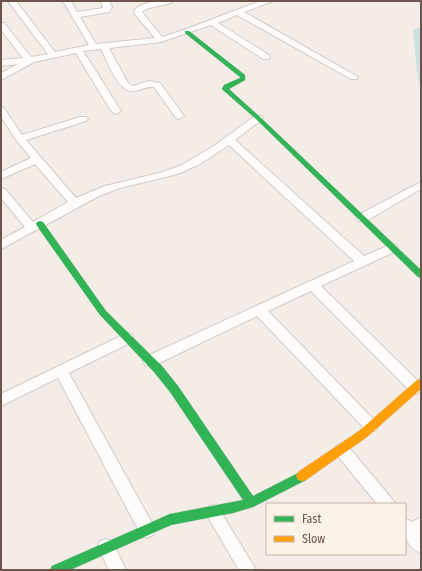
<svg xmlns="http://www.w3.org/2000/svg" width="422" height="571" viewBox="0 0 422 571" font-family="'Fira Sans Condensed',sans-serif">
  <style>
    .water { fill: #cbe2e1 }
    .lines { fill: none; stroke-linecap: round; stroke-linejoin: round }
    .street-casing { stroke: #d2cac6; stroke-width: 2 }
    .fast-casing { stroke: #d2cac4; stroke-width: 1 }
    .slow-casing { stroke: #d2cac4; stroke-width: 1 }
    .street { fill: #fdfcfb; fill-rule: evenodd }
    .fast { fill: #30b455; fill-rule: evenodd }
    .slow { fill: #ff9f0a; fill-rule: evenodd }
  </style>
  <rect width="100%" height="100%" fill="#f4ede7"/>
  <path class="water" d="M421 27V83L418 81 413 30Z"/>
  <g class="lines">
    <defs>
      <g id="street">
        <path d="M8 1H16L55 52 89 45 63 1H71L77 12 103 8 101 1H109L112 7 109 12 80 17 96 44 155 38 134 13 135 9C145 1 159 1 172 1L171 3 146 9 142 12 162 37 189 28 255 3 261 1H273L244 12 358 77 357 79H351L237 15 218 23 269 55 270 57 269 59H263L211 25 161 42 109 48 128 83 133 86 149 81 160 83 184 116 179 119 176 118 154 87C146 86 141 91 133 91 118 93 107 60 101 49L83 51 121 111 116 114 111 111 76 53 34 62 1 80V73L18 64 1 66V60L23 58 1 30V23H4L31 57 48 54Z"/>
        <path d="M1 107 4 108 22 135 80 117H86L88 119 86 121 26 140 76 198 105 186 163 172 182 165 214 146 255 116H261L263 118 261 120 235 140 364 256 392 244 396 245 398 248 396 251 321 286 421 384V392L416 394 411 392 311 291 268 311 376 422 378 426 376 430 371 432 366 430 257 316 155 365 150 366 145 365 143 361 145 357 354 261 229 145 200 164 178 174 120 188 99 196 1 249V240L25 227 1 198V188L5 189 33 222 68 202 35 164 1 179V172L31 158 17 141 1 117Z"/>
        <path d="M421 182V189L366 221H358L357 218 358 215Z"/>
        <path d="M127 333 132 334 133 338 132 342 69 373 153 525 155 530 153 535 147 538 141 535 58 378 1 406V394Z"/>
        <path d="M342 444 347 445 392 499 395 504H377L337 455 335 450 337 445Z"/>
        <path d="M213 505 218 507 256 570H239L205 512 208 507Z"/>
        <path d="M421 517V553C404 546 405 534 405 518L412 522Z"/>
        <path d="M106 539 112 541 126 570H109L98 547 100 541Z"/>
      </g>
      <g id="fast">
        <path d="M185 31H189L245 75V80L229 89 260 117 421 270V278L418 277 256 119 223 90 222 89 224 85 240 78V77L185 33Z"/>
        <path d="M40 221 43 222 106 311 162 366 178 386 253 496 302 471 306 472 308 476 306 480 253 507 233 513 171 525 70 570H50L52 566 170 514 243 500 170 392 154 372 100 315 37 226 36 224 37 222Z"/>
      </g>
      <path id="slow" d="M421 379V389L367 437 306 480 302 481 298 480 296 476 298 472 359 431 417 380Z"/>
    </defs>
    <use href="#street" class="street-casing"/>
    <use href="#fast" class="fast-casing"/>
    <use href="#slow" class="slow-casing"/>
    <use href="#street" class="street"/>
    <use href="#fast" class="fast"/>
    <use href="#slow" class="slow"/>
  </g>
  <rect width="422" height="571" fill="none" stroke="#6d544c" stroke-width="4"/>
  <rect x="266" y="503" width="140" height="52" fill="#fcf2e8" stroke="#c3b3aa"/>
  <rect x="274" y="516" width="20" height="6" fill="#30b455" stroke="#c3b3aa"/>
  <text x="302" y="523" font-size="12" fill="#6d544c">Fast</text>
  <rect x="274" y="536" width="20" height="6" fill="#ff9f0a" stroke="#c3b3aa"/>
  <text x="302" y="543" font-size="12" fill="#6d544c">Slow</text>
</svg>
